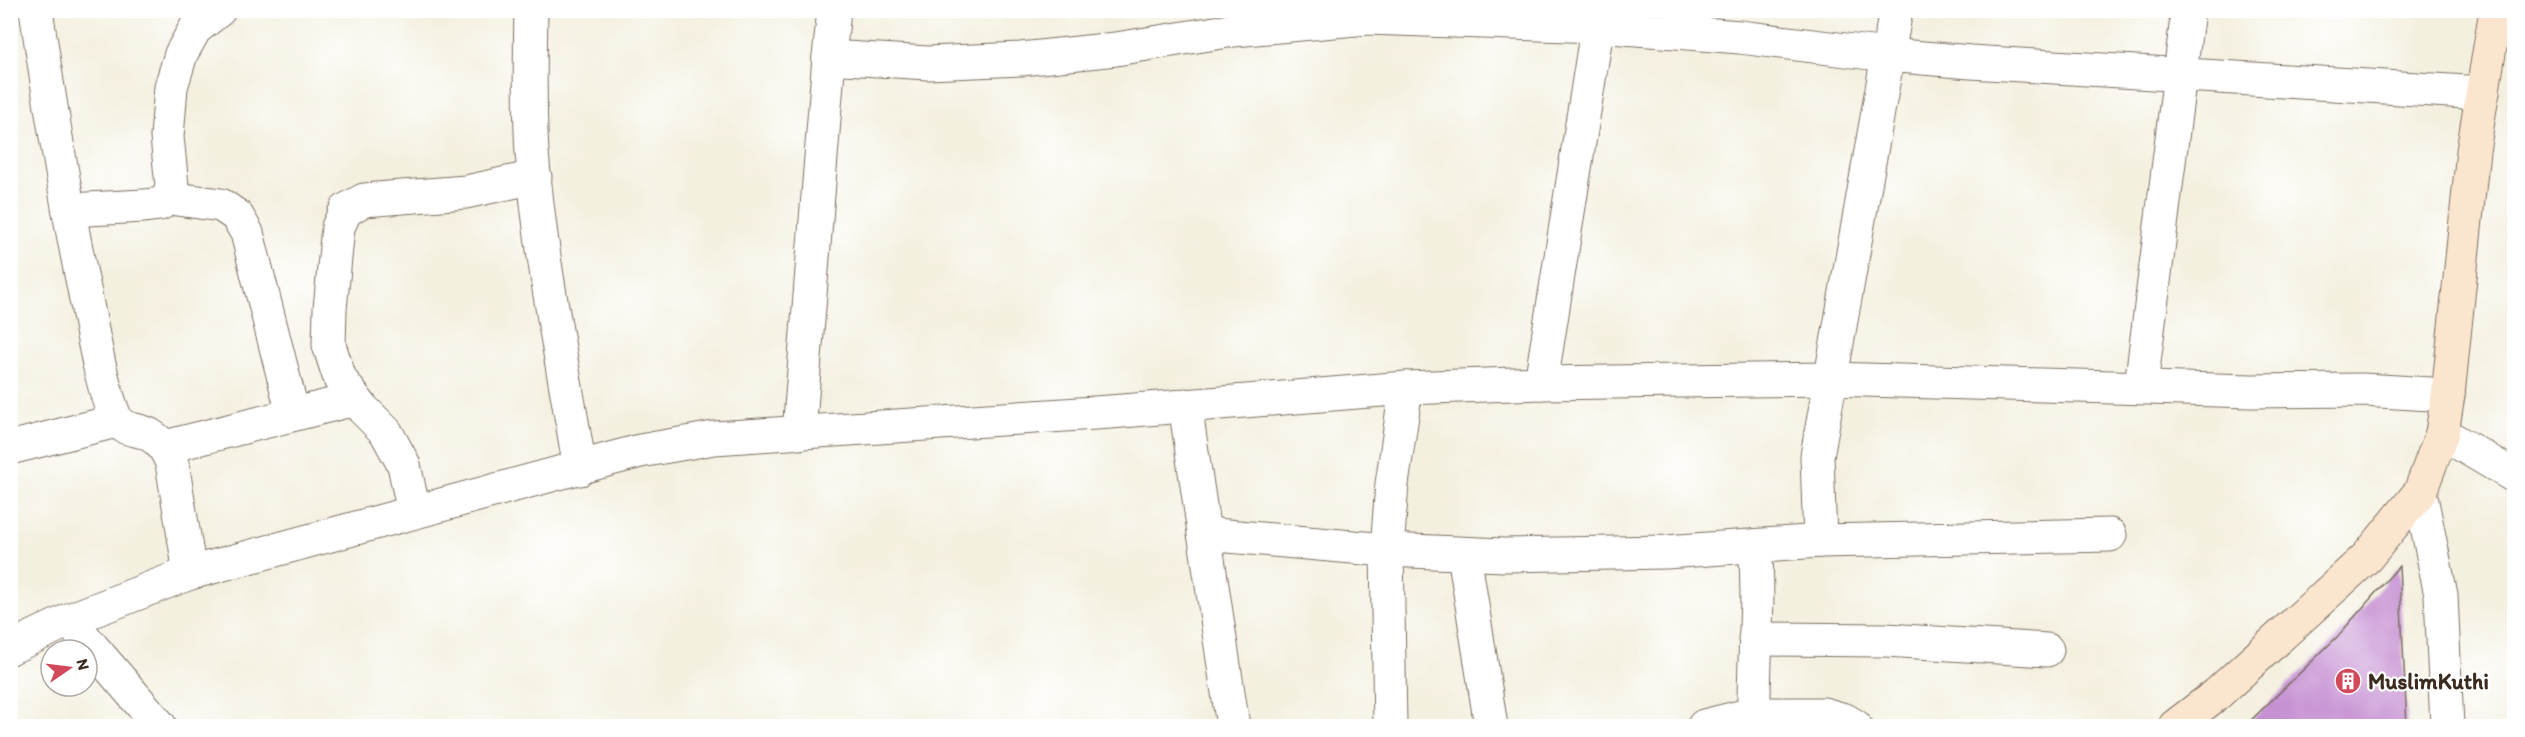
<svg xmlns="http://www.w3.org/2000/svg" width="2525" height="737" viewBox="0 0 2525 737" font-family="Itim,sans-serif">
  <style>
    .building { fill: #c691d3 }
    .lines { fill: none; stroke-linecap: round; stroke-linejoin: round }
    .street-casing { stroke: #7c6f62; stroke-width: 35 }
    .secondary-casing { stroke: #7c6f62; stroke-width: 35 }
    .street { stroke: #fff; stroke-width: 33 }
    .secondary { stroke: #fbe5cf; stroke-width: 33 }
    .labels { text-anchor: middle; stroke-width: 4.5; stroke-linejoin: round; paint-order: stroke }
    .poi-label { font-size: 22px; font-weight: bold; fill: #3b2a1e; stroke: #fff; text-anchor: start }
  </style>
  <rect width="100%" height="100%" fill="#fff"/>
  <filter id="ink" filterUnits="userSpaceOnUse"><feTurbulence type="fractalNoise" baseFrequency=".0167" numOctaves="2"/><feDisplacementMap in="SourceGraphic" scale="12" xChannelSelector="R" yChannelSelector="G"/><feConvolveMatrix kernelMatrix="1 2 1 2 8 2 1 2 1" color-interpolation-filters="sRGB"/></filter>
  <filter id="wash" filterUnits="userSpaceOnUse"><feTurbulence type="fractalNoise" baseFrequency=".008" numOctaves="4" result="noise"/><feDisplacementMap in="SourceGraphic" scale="24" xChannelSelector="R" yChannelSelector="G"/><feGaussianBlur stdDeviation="1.35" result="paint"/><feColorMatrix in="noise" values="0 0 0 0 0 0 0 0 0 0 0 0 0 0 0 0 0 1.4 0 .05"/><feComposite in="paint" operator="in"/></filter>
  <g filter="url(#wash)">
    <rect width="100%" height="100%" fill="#f4f0e0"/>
    <g id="blocks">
      <path class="building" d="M2399 566 2407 726H2245L2338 636Z"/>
    </g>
  </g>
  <g filter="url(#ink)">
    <use href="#blocks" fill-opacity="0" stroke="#7c6f62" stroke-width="1.5"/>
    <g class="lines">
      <defs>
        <g id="street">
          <path d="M36 10C50 104 65 197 84 289 92 328 100 381 115 417 122 432 139 428 150 435 162 442 167 451 172 463L190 573"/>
          <path d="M531 10C530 58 529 105 532 152 540 258 563 364 580 469"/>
          <path d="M834 10 829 57 928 63 1021 59 1116 49 1234 30 1367 18 1598 26 1740 37 1887 55 1971 62 2483 93"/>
          <path d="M169 198 221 205 237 216 247 233 293 414"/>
          <path d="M69 210 144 206 160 204 169 198 172 186 167 137 171 87 181 54 195 29 219 10"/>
          <path d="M1541 383 1600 10"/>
          <path d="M2141 386 2188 10"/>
          <path d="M1185 405 1233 726"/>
          <path d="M799 433 829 57"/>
          <path d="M2442 433 2514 476"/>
          <path d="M165 447 355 399"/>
          <path d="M10 448 116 421"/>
          <path d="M2420 492 2441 595 2447 726"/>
          <path d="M414 512 404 465 386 432 363 409 340 379 329 345 330 309 338 227 346 210 364 200 466 192 535 177"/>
          <path d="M1204 534 1387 550 1504 555 1666 552 1820 541 2110 535"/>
          <path d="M1820 541 1817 456 1896 10"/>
          <path d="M1464 554 1491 726"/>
          <path d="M69 620 160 726"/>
          <path d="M1755 639 1886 640 2047 650"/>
          <path d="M10 648 69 620 190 573 640 451 714 438 1110 412 1406 388 1541 383 1830 379 2252 391 2363 390 2448 395"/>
          <path d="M1390 726 1387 550 1392 484 1406 388"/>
          <path d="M1704 726 1752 714H1824L1845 720 1855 726"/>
          <path d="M1753 726 1757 597 1756 546"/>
        </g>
        <path id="secondary" d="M2175 726 2217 694 2367 557 2420 492 2442 433 2448 395 2473 151 2496 10"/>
      </defs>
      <use href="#street" class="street-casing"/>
      <use href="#secondary" class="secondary-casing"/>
      <use href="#street" class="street"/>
      <use href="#secondary" class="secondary"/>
    </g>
  </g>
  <defs>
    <symbol id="building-disc" viewBox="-11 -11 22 22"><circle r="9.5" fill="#d1495b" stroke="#fff"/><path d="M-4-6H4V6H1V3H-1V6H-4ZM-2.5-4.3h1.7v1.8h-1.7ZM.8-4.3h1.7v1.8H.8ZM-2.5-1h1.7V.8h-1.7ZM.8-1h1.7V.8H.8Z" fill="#fff"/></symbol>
  </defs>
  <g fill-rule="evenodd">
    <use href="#building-disc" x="2333" y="666" width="30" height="30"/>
  </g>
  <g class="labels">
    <g class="poi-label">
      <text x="2368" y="689">MuslimKuthi</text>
    </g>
  </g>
  <rect width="2525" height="737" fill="none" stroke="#fff" stroke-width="36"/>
  <g transform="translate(69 668) rotate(76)"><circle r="28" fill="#ffffff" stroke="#b1aaa5" stroke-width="1.5"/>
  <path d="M0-4.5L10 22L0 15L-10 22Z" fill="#d1495b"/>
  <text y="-9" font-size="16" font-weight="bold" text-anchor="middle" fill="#3b2a1e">N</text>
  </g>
</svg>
